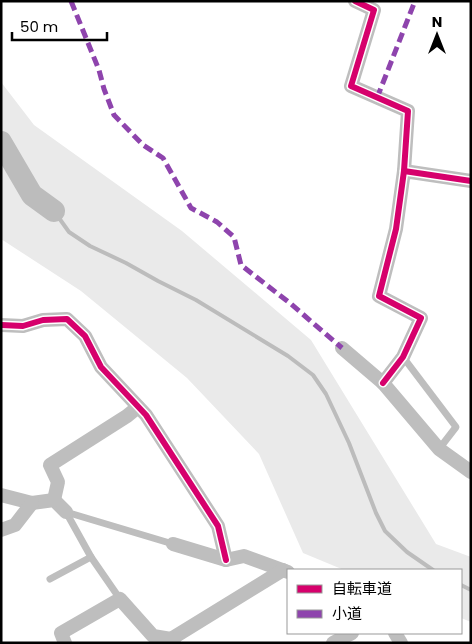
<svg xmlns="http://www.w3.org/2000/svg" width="472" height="644" viewBox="0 0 472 644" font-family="Poppins,'Noto Sans JP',sans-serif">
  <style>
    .green { fill: #eaeaea }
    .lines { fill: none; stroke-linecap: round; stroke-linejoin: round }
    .stream { stroke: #bcbcbc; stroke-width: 4 }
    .river { stroke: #bcbcbc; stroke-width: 22 }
    .lane { stroke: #bebebe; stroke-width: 7 }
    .street { stroke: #bebebe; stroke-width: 14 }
    .quiet { stroke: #8e44ad; stroke-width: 5; stroke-dasharray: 10 5; stroke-linecap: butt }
    .cycleway-casing { stroke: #fff; stroke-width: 9 }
    .cycleway { stroke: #d6006c; stroke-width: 6 }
  </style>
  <rect width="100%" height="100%" fill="#fff"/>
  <path class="green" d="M1 82 34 125 182 231 311 340 436 544 471 557V622L461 618V570H344L303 553 259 454 187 378 81 291 1 239Z"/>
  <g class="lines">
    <g class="stream">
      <path d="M54 211 69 232 90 246 126 263 158 281 196 300 288 356 313 375 326 394 349 443 376 513 385 531 407 552 433 570"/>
      <path d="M461 585 471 590"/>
    </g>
    <path class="river" d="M1 142 32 195 54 211"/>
    <g class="lane">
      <path d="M403 357 456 427 439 449"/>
      <path d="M66 512 173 544"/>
      <path d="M66 512 91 557 120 599"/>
      <path d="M50 579 91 557"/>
    </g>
    <g class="street">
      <path d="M355 1 374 10 351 86 408 111 404 171"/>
      <path d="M1 325 23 326 43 320 67 319 85 336 101 367 146 415 218 526 226 560"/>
      <path d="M342 348 383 383 439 449 471 472"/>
      <path d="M383 383 403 357 421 318 379 296 396 229 404 171 471 181"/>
      <path d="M1 495 32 503 54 500 66 512"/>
      <path d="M54 500 58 482 50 465 127 416 138 407"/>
      <path d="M1 530 15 525 32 503"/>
      <path d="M173 544 226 560 244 556 288 572"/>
      <path d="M395 633 401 643"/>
      <path d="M171 639 283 570"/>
      <path d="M65 643 61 633 120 599 153 636 171 639 174 643"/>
      <path d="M333 643 352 633"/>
    </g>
    <g class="quiet">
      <path d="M71 1 99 70 104 89 114 115 143 145 163 158 191 208 217 222 234 237 241 265 291 304 342 348"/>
      <path d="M377 98 415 1"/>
    </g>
    <defs>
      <g id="cycleway">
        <path d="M355 1 374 10 351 86 408 111 404 171"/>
        <path d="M1 325 23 326 43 320 67 319 85 336 101 367 146 415 218 526 226 560"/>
        <path d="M383 383 403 357 421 318 379 296 396 229 404 171 471 181"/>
      </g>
    </defs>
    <use href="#cycleway" class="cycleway-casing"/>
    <use href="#cycleway" class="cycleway"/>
  </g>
  <rect width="472" height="644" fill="none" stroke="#000000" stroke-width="5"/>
  <rect x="287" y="569" width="175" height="65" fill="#ffffff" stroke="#999999"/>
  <rect x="297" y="585" width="25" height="8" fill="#d6006c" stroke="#999999"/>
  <text x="332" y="594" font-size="15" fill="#000000">自転車道</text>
  <rect x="297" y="610" width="25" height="8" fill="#8e44ad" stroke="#999999"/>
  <text x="332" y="619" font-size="15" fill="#000000">小道</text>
  <g transform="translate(437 35)" stroke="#ffffff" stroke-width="4" paint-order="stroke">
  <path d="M0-4L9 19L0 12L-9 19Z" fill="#000000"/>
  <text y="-8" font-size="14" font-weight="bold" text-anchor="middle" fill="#000000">N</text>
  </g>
  <path d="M12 32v8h95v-8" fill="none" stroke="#000000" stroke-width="2.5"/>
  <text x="20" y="32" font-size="15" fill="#000000" stroke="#ffffff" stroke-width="4" paint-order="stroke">50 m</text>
</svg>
